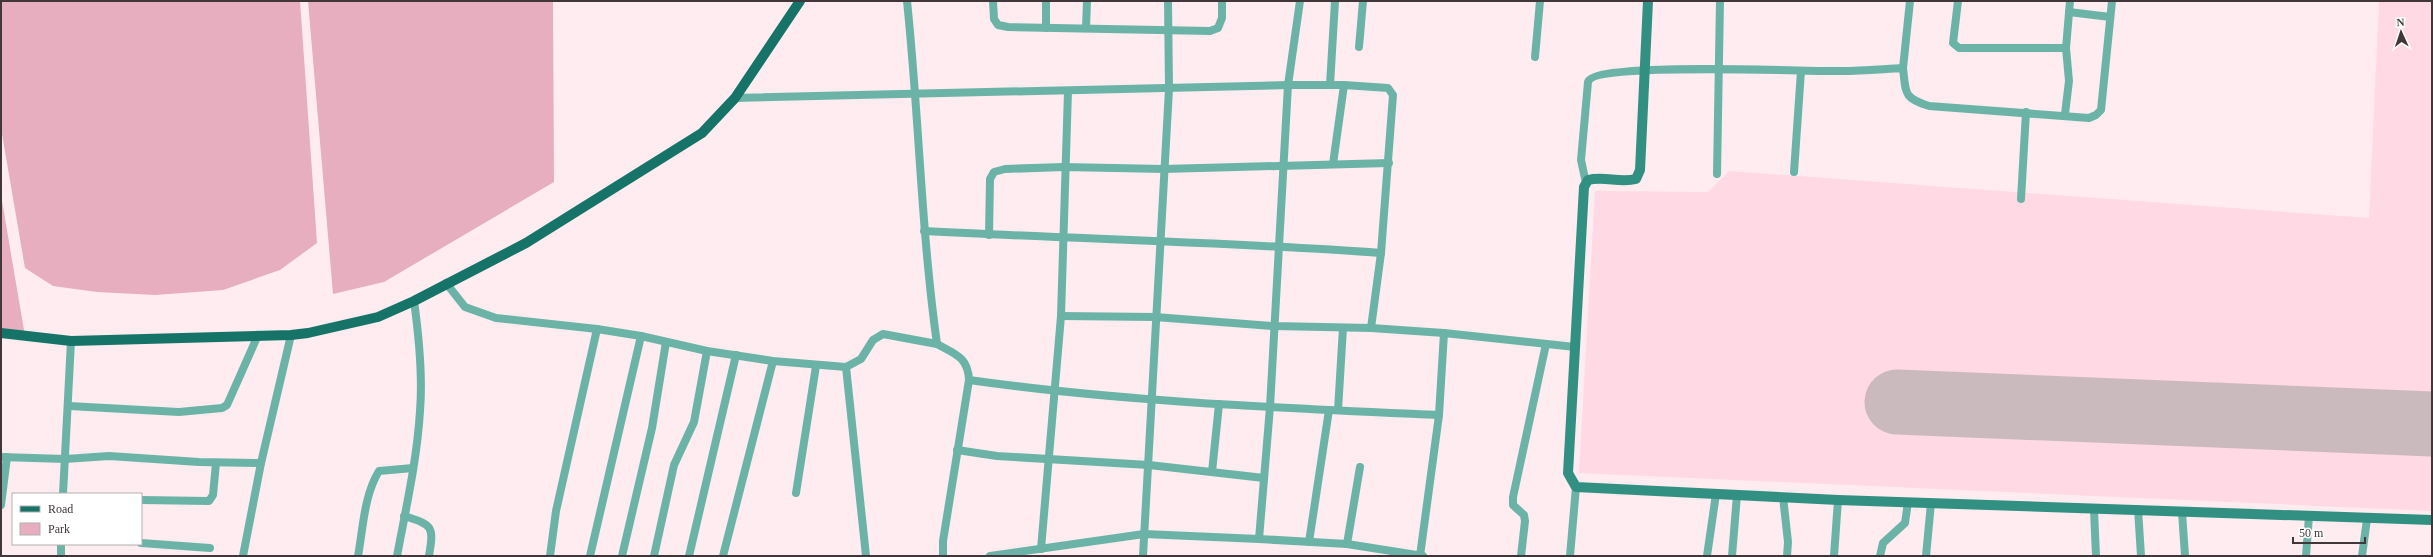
<svg xmlns="http://www.w3.org/2000/svg" width="2433" height="557" viewBox="0 0 2433 557" font-family="'Times New Roman',serif">
  <style>
    .built { fill: #ffd9e3 }
    .green { fill: #e6aebe }
    .lines { fill: none; stroke-linecap: round; stroke-linejoin: round }
    .runway { stroke: #cababe; stroke-width: 65 }
    .street { stroke: #6cb3a7; stroke-width: 8 }
    .secondary { stroke: #329082; stroke-width: 10 }
    .primary { stroke: #167367; stroke-width: 10 }
  </style>
  <rect width="100%" height="100%" fill="#feecf1"/>
  <path class="built" d="M2379 1H2432V511L1579 473 1595 191 1708 192 1729 171 2369 218Z"/>
  <g class="green">
    <path d="M1 1H300L317 243 280 270 223 290 155 295 97 292 53 286 25 268 1 128Z"/>
    <path d="M308 1H553L554 182 384 282 333 294Z"/>
    <path d="M1 195 25 336 1 333Z"/>
  </g>
  <g class="lines">
    <path class="runway" d="M1897 402 2432 424"/>
    <g class="street">
      <path d="M907 1C919 115 921 230 937 344 955 354 968 357 969 380 1125 402 1282 408 1439 415"/>
      <path d="M993 1 994 19 998 25 1008 27 1210 31 1218 28 1222 18V1"/>
      <path d="M1958 1 1953 43 1959 48H2066"/>
      <path d="M2069 12 2110 17"/>
      <path d="M1046 28V1"/>
      <path d="M1086 28 1087 1"/>
      <path d="M1359 47 1363 1"/>
      <path d="M1535 57 1540 1"/>
      <path d="M1903 68 1910 1"/>
      <path d="M1330 85 1335 1"/>
      <path d="M735 98 1288 85H1344L1388 88 1393 95 1381 253 1371 328"/>
      <path d="M2065 114 2069 81 2066 48 2070 1"/>
      <path d="M1333 164 1344 85"/>
      <path d="M1794 172 1801 71"/>
      <path d="M1717 174 1720 1"/>
      <path d="M1586 183 1581 160 1588 82C1594 61 1812 72 1842 71 1863 71 1883 69 1903 68 1906 93 1903 98 1929 106L2089 118 2096 115 2101 110 2112 1"/>
      <path d="M2021 199 2026 112"/>
      <path d="M924 231C1076 239 1229 242 1381 253"/>
      <path d="M989 235 990 179 994 172 1005 169 1064 167 1164 169 1389 163"/>
      <path d="M446 283 465 307 496 318 597 329 641 336 707 351 773 361 846 367 861 359 873 340 883 334 937 344"/>
      <path d="M1061 316 1155 317 1273 326 1371 328 1444 333 1439 415 1420 556"/>
      <path d="M1444 333 1575 347"/>
      <path d="M846 367 866 556"/>
      <path d="M69 406 179 412 222 408 227 405 258 335"/>
      <path d="M1338 410 1343 328"/>
      <path d="M957 450 997 456 1149 465 1264 478"/>
      <path d="M1 457 65 459 109 456 199 462 261 463"/>
      <path d="M1212 472 1219 404"/>
      <path d="M796 493 816 366"/>
      <path d="M63 494 71 341"/>
      <path d="M1783 497 1788 542 1787 556"/>
      <path d="M141 500 209 501 213 495 216 463"/>
      <path d="M1 505 7 457"/>
      <path d="M2138 509 2141 556"/>
      <path d="M2094 510 2096 556"/>
      <path d="M2182 512 2185 556"/>
      <path d="M404 516C433 525 434 526 429 556"/>
      <path d="M1259 539 1347 544 1423 556"/>
      <path d="M1309 542 1329 410"/>
      <path d="M141 543 210 548"/>
      <path d="M1347 544 1360 467"/>
      <path d="M1041 549 1061 316 1068 91"/>
      <path d="M61 556V544"/>
      <path d="M243 556 261 463 291 335"/>
      <path d="M358 556C363 529 364 495 379 471L413 468"/>
      <path d="M397 556C406 508 417 460 420 411 423 374 419 337 414 301"/>
      <path d="M550 556 556 511 597 329"/>
      <path d="M590 556 641 336"/>
      <path d="M622 556 652 428 666 342"/>
      <path d="M654 556 674 465 694 422 707 351"/>
      <path d="M689 556 736 355"/>
      <path d="M723 556 773 361"/>
      <path d="M943 556V541L969 380"/>
      <path d="M990 556 1144 534 1259 539 1270 407 1288 85 1300 1"/>
      <path d="M1143 556 1169 89 1168 1"/>
      <path d="M1521 556 1525 521 1524 515 1513 505V497L1546 344"/>
      <path d="M1570 556 1576 487"/>
      <path d="M1707 556 1716 494"/>
      <path d="M1732 556 1737 495"/>
      <path d="M1834 556 1838 500"/>
      <path d="M1880 556 1883 543 1905 523 1908 502"/>
      <path d="M1926 556 1931 503"/>
      <path d="M2306 556 2309 516"/>
      <path d="M2362 556 2367 519"/>
    </g>
    <path class="secondary" d="M1648 1 1640 170 1636 179C1620 183 1604 176 1588 180L1584 187 1568 473 1576 487 1838 500 2432 520"/>
    <path class="primary" d="M1 333 71 341 291 335 308 333 378 317 414 301 526 243 702 133 735 98 800 1"/>
  </g>
  <rect width="2433" height="557" fill="none" stroke="#413639" stroke-width="4"/>
  <rect x="12" y="493" width="130" height="52" fill="#ffffff" stroke="#b3afb0"/>
  <rect x="20" y="506" width="20" height="6" fill="#167367" stroke="#b3afb0"/>
  <text x="48" y="513" font-size="12" fill="#413639">Road</text>
  <rect x="20" y="523" width="20" height="12" fill="#e6aebe" stroke="#b3afb0"/>
  <text x="48" y="533" font-size="12" fill="#413639">Park</text>
  <g transform="translate(2401 32) rotate(357)" stroke="#ffffff" stroke-width="3" paint-order="stroke">
  <path d="M0-3L7 15L0 10L-7 15Z" fill="#413639"/>
  <text y="-6" font-size="11" font-weight="bold" text-anchor="middle" fill="#413639">N</text>
  </g>
  <path d="M2293 537v6h72v-6" fill="none" stroke="#413639" stroke-width="2"/>
  <text x="2299" y="537" font-size="12" fill="#413639" stroke="#ffffff" stroke-width="3" paint-order="stroke">50 m</text>
</svg>
